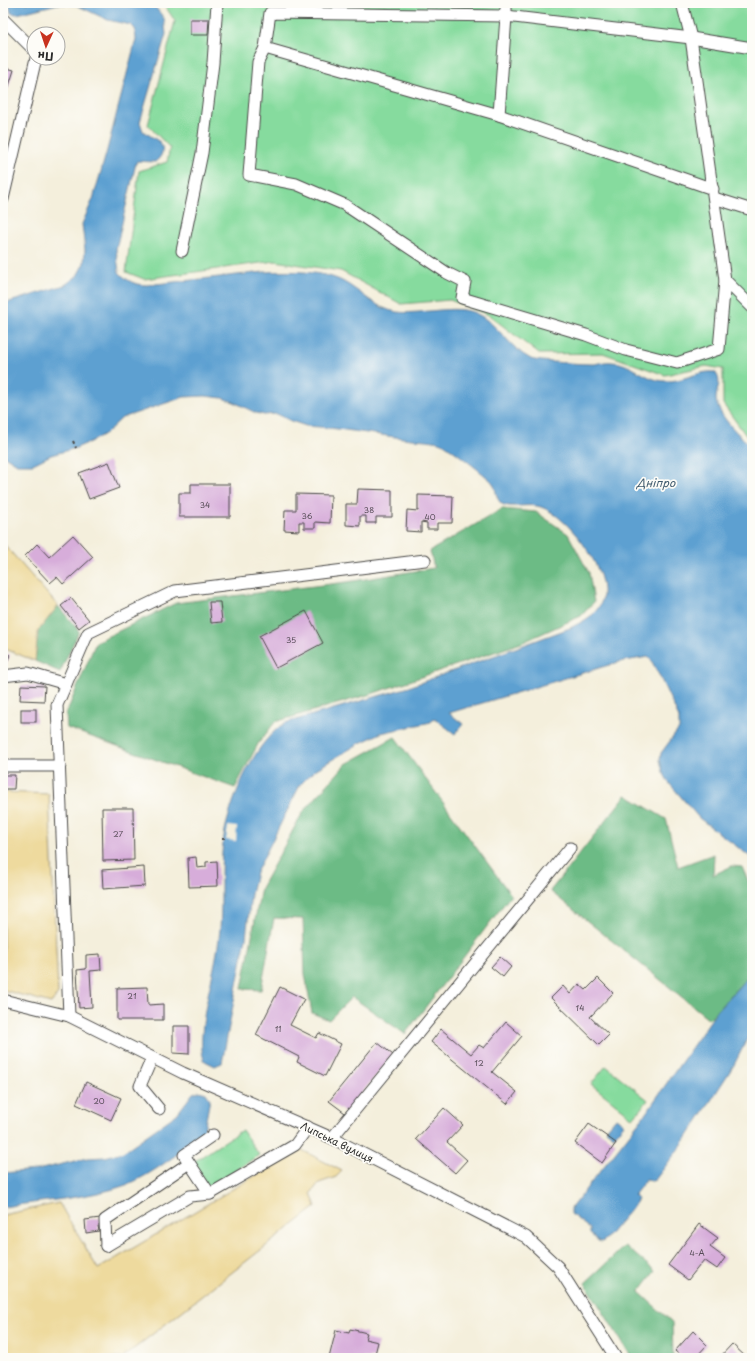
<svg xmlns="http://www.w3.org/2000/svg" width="755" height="1361" viewBox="0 0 755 1361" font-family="'Playpen Sans',sans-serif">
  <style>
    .green { fill: #86db9e; stroke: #588364 }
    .forest { fill: #6cbb85; stroke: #4c7358 }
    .sand { fill: #eeda9e; stroke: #8c8264 }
    .water { fill: #5da0d1; stroke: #44667e }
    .pier { fill: #f4efdc }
    .building { fill: #d7adda }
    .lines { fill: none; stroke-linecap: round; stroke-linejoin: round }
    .minor-casing { stroke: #494846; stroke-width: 13 }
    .path { stroke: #494846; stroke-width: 2; stroke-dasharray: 3 3; stroke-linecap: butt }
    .minor { stroke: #fff; stroke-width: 11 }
    .labels { text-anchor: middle; stroke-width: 3.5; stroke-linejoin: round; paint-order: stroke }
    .number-label { font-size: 8px; fill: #564c57 }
    .street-label { font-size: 10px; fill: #2b2b2b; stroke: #fdfcf7 }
    .water-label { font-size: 11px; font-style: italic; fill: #3f5a6d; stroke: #fdfcf7 }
  </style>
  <rect width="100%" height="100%" fill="#fdfcf7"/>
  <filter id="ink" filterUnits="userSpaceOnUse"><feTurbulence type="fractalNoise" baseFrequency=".025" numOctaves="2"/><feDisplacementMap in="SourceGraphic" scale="8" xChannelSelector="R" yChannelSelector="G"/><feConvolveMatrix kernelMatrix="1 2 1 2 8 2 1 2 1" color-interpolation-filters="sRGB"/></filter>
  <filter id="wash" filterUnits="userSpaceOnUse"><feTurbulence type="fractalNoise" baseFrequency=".012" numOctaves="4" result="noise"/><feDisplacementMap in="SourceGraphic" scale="16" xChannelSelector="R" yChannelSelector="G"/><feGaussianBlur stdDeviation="0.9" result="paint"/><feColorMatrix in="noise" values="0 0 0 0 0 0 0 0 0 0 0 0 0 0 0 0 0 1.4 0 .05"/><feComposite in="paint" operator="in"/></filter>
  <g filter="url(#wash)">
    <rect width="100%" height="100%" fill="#f4efdc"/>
    <g class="green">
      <path d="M163 3H752V440L748 438 723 404V369L706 366 665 375 603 353 539 354 489 315 450 300 401 304 341 271 275 261 144 279 126 272 139 171 167 162 170 148 148 125 175 21Z"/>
      <path d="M606 1066 648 1100 633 1118 591 1084Z"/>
      <path d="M242 1130 259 1155 209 1188 192 1163Z"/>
    </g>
    <g class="forest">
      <path d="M502 509 536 512 568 534 589 573 594 602 581 616 521 643 371 694 275 722 258 744 235 788 67 728 66 714 96 642 176 603 347 582 434 568 430 551Z"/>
      <path d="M58 606 79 631 60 672 35 661 38 631Z"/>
      <path d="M395 737 511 895 405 1034 352 997 329 1020 312 1013 305 974 303 919 274 918 261 990 242 989 261 888 303 812 346 764Z"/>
      <path d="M626 795 666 819 678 867 714 854 713 875 732 866 742 867 752 890V972L709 1019 550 891Z"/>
      <path d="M625 1246 655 1271 639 1292 672 1322 673 1358H632L585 1283Z"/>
    </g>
    <g class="sand">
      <path d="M3 543 58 606 38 631 35 661 3 648Z"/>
      <path d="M3 792 49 794 58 994 51 1003 3 990Z"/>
      <path d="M300 1149 342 1171 336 1177 319 1183 311 1193 316 1207 122 1358H3V1215L59 1203 98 1269Z"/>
    </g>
    <g class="water">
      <path d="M9 3H149L156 8 164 18 166 34 140 122 143 131 160 142C165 149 162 157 155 162L137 161 136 163 116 249 119 272C127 281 135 285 147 285L264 272C289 271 322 270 344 282 362 292 376 309 397 312 420 315 455 304 475 313 497 322 509 348 531 359 538 362 585 364 594 364 600 363 606 361 612 362 631 362 646 381 665 381 683 382 698 370 715 372 723 381 716 390 716 399 717 415 741 437 752 447V858L699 818 669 783 663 772 660 760 661 753 679 729V718L659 675 651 660 648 657 619 662 449 713 463 724 455 734 434 718 431 722 381 733 360 743 315 770 300 785 256 873 251 894 246 938 222 1063 215 1066 205 1061C198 1050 204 1017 206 1004 211 980 218 954 220 929 223 890 217 853 229 815 238 784 257 741 285 723L406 688 570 628C584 621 601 613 603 595 606 566 567 516 541 507 530 503 510 509 502 504 495 499 497 488 492 482 488 477 447 445 442 443 430 439 415 440 403 438 370 434 339 428 306 426L291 421 277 414 264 415 256 413 234 402 222 398 205 396 184 397 122 418 106 433 92 441 76 448 51 455 33 464H17L3 455V304L65 285 77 276 84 263 85 250 82 224 93 199 106 154 136 39 135 29 131 25 108 20 76 5 58 4 17 14 11 13Z"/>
      <path d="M752 972V1029L734 1065 686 1139 655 1180 652 1181 646 1180 634 1195 638 1199 635 1204 604 1241 600 1242 590 1234V1229L571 1214V1208L646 1113 717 1011Z"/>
      <path d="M199 1091 206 1093 210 1099 203 1135C179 1152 154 1174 126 1185 91 1198 41 1201 3 1207V1173L37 1170 88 1158 105 1157 123 1152 177 1114 193 1093Z"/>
      <path d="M616 1118 624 1124 614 1136 606 1130Z"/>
    </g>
    <path class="pier" d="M228 826 237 827 236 841 226 840Z"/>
    <g id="blocks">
      <g class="building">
        <path d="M190 19H209L208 35H190Z"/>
        <path d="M3 67 14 70 8 89 3 88Z"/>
        <path d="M109 462 119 488 89 499 79 473Z"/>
        <path d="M191 484H230V517H179V493H191Z"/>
        <path d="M358 489 392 490V517H376V523H366V516H360V526L346 525V504H357Z"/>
        <path d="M296 494 331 495 330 523 315 522V528H304V522H299V531L284 530 285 510H296Z"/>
        <path d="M418 495 453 496 452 523H437V529H427V523L421 522V532L406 531 407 510 418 511Z"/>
        <path d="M73 535 93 557 63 584 57 577 50 583 25 556 37 544 49 557Z"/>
        <path d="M71 598 89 620 79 628 61 606Z"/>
        <path d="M209 602H220L222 622 211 623Z"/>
        <path d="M306 611 323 643 276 668 259 636Z"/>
        <path d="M3 652 10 655 3 672Z"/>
        <path d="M21 685 45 686 44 701 20 700Z"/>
        <rect x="21" y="709" width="15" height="13"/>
        <path d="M3 775H15L14 789H3Z"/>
        <path d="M102 808H133L134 860 103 861Z"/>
        <path d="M196 857 197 868 206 867V862L217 861 218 886 189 887 188 858Z"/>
        <path d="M144 867 145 886 103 889 102 870Z"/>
        <path d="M100 954 101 970 90 971 92 1007 79 1008 77 970 86 969V955Z"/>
        <path d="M500 957 511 967 503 977 491 967Z"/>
        <path d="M598 978 613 993 590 1017 609 1035 599 1045 551 998 563 986 570 994 579 984 586 990Z"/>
        <path d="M147 987 148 1005 163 1004V1020H117V988Z"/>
        <path d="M280 987 304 999 290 1025 316 1038 319 1033 341 1044 325 1076 297 1062 299 1057 256 1035Z"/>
        <path d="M506 1022 522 1036 492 1072 517 1092 507 1104 431 1042 441 1029 471 1054 479 1045 484 1048Z"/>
        <path d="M173 1026H189V1054L173 1053Z"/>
        <path d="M377 1042 393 1055 345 1113 329 1101Z"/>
        <path d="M86 1082 121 1098 111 1120 76 1104Z"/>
        <path d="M444 1108 463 1125 447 1142 467 1160 455 1173 416 1139Z"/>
        <path d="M589 1124 616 1143 602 1163 575 1143Z"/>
        <path d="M100 1218 101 1226H98L99 1231 86 1233 85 1220Z"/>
        <path d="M699 1224 718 1238 710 1247 725 1258 717 1269 704 1260 688 1280 668 1265Z"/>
        <path d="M350 1329 367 1333 365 1339 378 1342 374 1358H329L336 1330 349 1333Z"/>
        <path d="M693 1331 707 1345 695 1358H683L675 1351Z"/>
        <path d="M732 1344 747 1358H719Z"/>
      </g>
    </g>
  </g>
  <g filter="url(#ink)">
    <use href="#blocks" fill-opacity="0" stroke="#494846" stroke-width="1"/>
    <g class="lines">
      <defs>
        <g id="minor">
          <path d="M506 3V16L270 13 265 48 499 115 713 189"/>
          <path d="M3 19 34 50"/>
          <path d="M265 48 258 62 249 175 296 184 345 205 447 273 465 282 462 298 586 335 626 350 677 363 719 349 725 280 691 38 682 3"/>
          <path d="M499 115 506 16 691 38 752 48"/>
          <path d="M714 198 752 210"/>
          <path d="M3 199 36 58"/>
          <path d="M182 251 202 153 213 63 217 3"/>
          <path d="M725 280 752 307"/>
          <path d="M3 676 28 673 66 684"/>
          <path d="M3 766H60"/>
          <path d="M3 1000 69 1016 183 1073 332 1138 526 1237 558 1267 616 1358"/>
          <path d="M69 1016 57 705 88 633 175 591 425 560"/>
          <path d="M152 1058 140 1086 159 1109"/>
          <path d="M332 1138 570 848"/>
          <path d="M210 1194 184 1155 213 1135"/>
          <path d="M106 1246 190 1196 210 1194 295 1145 308 1127"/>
          <path d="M106 1246 105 1220 189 1163"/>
        </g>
      </defs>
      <use href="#minor" class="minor-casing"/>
      <g class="path">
        <path d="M73 441 76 448"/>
        <path d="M222 838H227"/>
      </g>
      <use href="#minor" class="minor"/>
    </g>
  </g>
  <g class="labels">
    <g class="number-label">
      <text x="205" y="508">34</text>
      <text x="369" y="513">38</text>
      <text x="307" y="519">36</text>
      <text x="430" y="520">40</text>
      <text x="291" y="643">35</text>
      <text x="118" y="837">27</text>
      <text x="132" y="999">21</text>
      <text x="580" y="1011">14</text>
      <text x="278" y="1032">11</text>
      <text x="479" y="1066">12</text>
      <text x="99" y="1104">20</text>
      <text x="697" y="1256">4-А</text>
    </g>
    <g class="street-label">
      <text transform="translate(337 1142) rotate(26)" y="4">Липська вулиця</text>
    </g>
    <g class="water-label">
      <text x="656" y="487">Дніпро</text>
    </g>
  </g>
  <rect width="755" height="1361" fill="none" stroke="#fdfcf7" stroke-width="16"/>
  <g transform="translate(46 46) rotate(183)"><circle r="19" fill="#fdfcf7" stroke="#a9a8a5"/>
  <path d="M0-3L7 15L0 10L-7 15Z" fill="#c8321e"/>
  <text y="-6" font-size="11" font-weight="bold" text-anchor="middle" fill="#2b2b2b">Пн</text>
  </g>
</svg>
